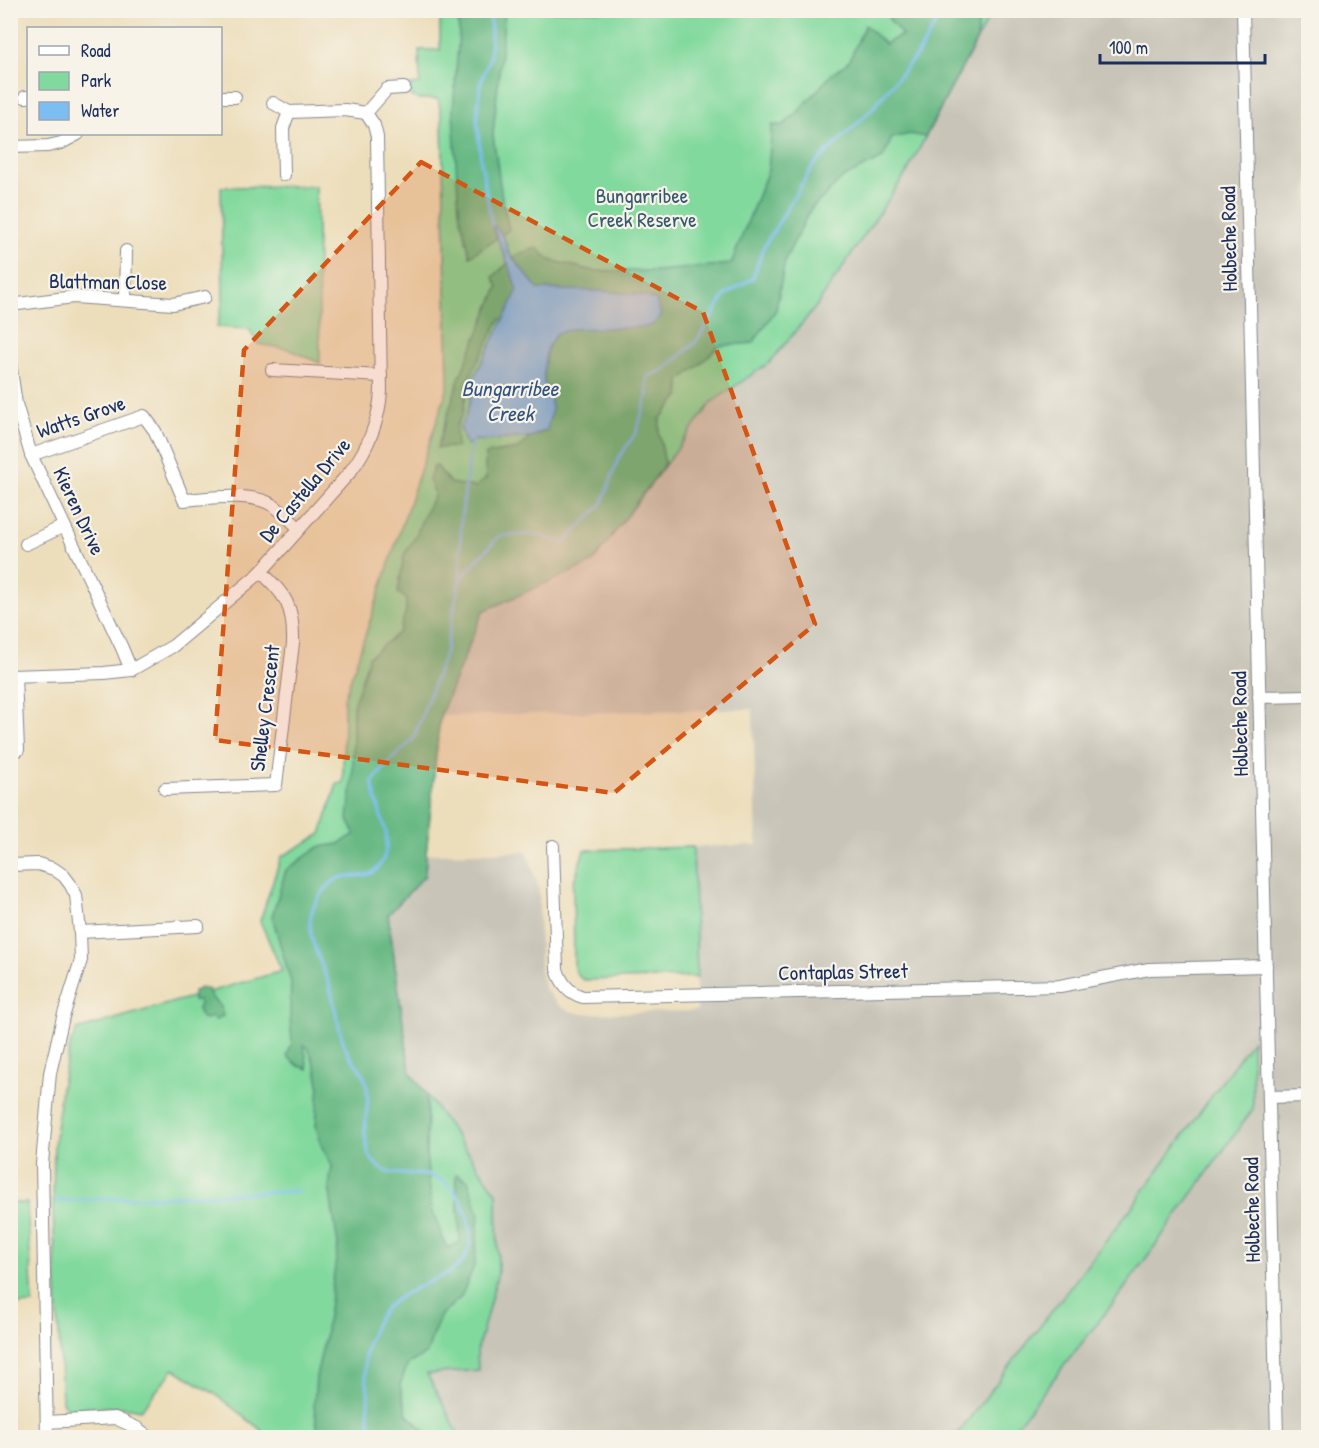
<svg xmlns="http://www.w3.org/2000/svg" width="1319" height="1448" viewBox="0 0 1319 1448" font-family="'Patrick Hand',sans-serif">
  <style>
    .industrial { fill: #c8c4b8 }
    .green { fill: #82d99d; stroke: #4e847e; stroke-width: 1.5 }
    .forest { fill: #69b984; stroke: #427471; stroke-width: 1.5 }
    .water { fill: #7cbef2; stroke: #4c76a8; stroke-width: 1.5 }
    .lines { fill: none; stroke-linecap: round; stroke-linejoin: round }
    .stream { stroke: #7cbef2; stroke-width: 3 }
    .minor-casing { stroke: #84868c; stroke-width: 14 }
    .minor { stroke: #fff; stroke-width: 12 }
    .marked { fill: #d45514; fill-opacity: 0.2; stroke: #d45514; stroke-width: 4.5; stroke-dasharray: 12 8; stroke-linejoin: round }
    .labels { text-anchor: middle; stroke-width: 4.5; stroke-linejoin: round; paint-order: stroke }
    .park-label { font-size: 21px; fill: #355a6e; stroke: #f7f3e8 }
    .street-label { font-size: 21px; fill: #1b2f5e; stroke: #f7f3e8 }
    .water-label { font-size: 22px; font-style: italic; fill: #335383; stroke: #f7f3e8 }
  </style>
  <rect width="100%" height="100%" fill="#f7f3e8"/>
  <filter id="ink" filterUnits="userSpaceOnUse"><feTurbulence type="fractalNoise" baseFrequency=".0167" numOctaves="2"/><feDisplacementMap in="SourceGraphic" scale="12" xChannelSelector="R" yChannelSelector="G"/><feConvolveMatrix kernelMatrix="1 2 1 2 8 2 1 2 1" color-interpolation-filters="sRGB"/></filter>
  <filter id="wash" filterUnits="userSpaceOnUse"><feTurbulence type="fractalNoise" baseFrequency=".008" numOctaves="4" result="noise"/><feDisplacementMap in="SourceGraphic" scale="24" xChannelSelector="R" yChannelSelector="G"/><feGaussianBlur stdDeviation="1.35" result="paint"/><feColorMatrix in="noise" values="0 0 0 0 0 0 0 0 0 0 0 0 0 0 0 0 0 1.4 0 .05"/><feComposite in="paint" operator="in"/></filter>
  <g filter="url(#wash)">
    <rect width="100%" height="100%" fill="#eddebb"/>
    <path class="industrial" d="M992 11H1308V1437H1008L1121 1293 1253 1109 1252 1040 1132 1207 955 1437H460L426 1374 478 1369 477 1352 498 1273 497 1193 410 1072 388 915 425 875 426 854 527 852 539 889 540 971 545 989 553 999 560 1006 570 1011 581 1014 697 1011 693 847 757 845 753 709 440 716 483 611 592 563 712 402 770 362 815 308 907 172Z"/>
    <g class="green">
      <path d="M440 11H992L907 172 815 308 770 362 712 402 592 563 483 611 440 716 426 854 425 875 388 915 410 1072 497 1193 498 1273 477 1351 478 1370 427 1374 460 1437H270L215 1394 174 1369 141 1410C116 1405 92 1407 67 1409L62 1402 53 1212 54 1146 61 1087 71 1042 77 1030 282 971 260 921 281 857 321 834 337 784 343 783 344 699 447 390 448 382 442 118 438 99H418L412 97 410 85 420 84 419 50H440Z"/>
      <path d="M316 186 320 353V363L288 349 258 344 249 329 217 327 223 301 221 187Z"/>
      <path d="M693 847 697 977 584 980C577 977 575 972 574 965L573 884 584 850Z"/>
      <path d="M1252 1040 1253 1109 1121 1293 1008 1437H955L1132 1207Z"/>
      <path d="M11 1203H27L33 1304 11 1305Z"/>
    </g>
    <g class="forest">
      <path d="M457 11H505L493 135 502 198 509 230 470 256 459 211 453 111 459 33Z"/>
      <path d="M892 11H981L979 15 977 39 925 137 910 134 892 138 883 158 844 177 810 210 785 260 776 310 753 343 719 346 697 367 680 380V395L660 419 659 432 665 464 592 563 483 611 440 716 426 854 425 875 388 915 410 1072 426 1094 427 1109 426 1153 432 1210 447 1248 460 1242 456 1174 468 1180 479 1214 475 1264 461 1297 441 1315 433 1334 427 1353 408 1364 400 1385 407 1414 431 1437 319 1438 314 1407 316 1376 325 1337 338 1245 329 1187 332 1166 322 1147 316 1126 319 1084 316 1068 308 1048 304 1045 308 1069 299 1066 287 1056 292 1043 290 1017 291 982 272 916 286 870 319 847 339 844 355 834 348 820 353 775V706L369 657 399 632 406 611V598L398 593 404 555 416 536 423 517 435 494 429 480 433 468 437 466 450 483 475 487 486 479 485 465 486 454 518 449 531 437 547 430 550 395 544 383V367L547 348 526 325 500 319 469 378 463 413 456 427 457 447 437 448 460 376 498 287 493 277 518 254 537 248 550 260 594 271H658L731 264 768 170 772 125H783L797 113 831 75 849 61 865 25 885 44 902 35 888 18Z"/>
      <path d="M200 988 208 989 211 997 220 1006 223 1016 216 1020 212 1017 207 1019 202 1018 198 1009 200 1003 198 1000 193 1001V993Z"/>
    </g>
    <path class="water" d="M491 223 500 232 505 240 508 252 538 289 602 291 641 295 656 300 661 315 654 324 646 327 573 329 557 333 547 348 544 367V383L550 395 552 410 547 430 531 437 483 441 476 440 466 445 460 427 466 416 470 401 473 379 509 309 517 291 511 271Z"/>
    <g class="lines">
      <g class="stream">
        <path d="M489 10 491 31 490 57 480 84 477 119 481 162 492 225"/>
        <path d="M460 579 461 519 472 439"/>
        <path d="M56 1201 300 1191"/>
        <path d="M377 1438C366 1426 369 1405 368 1390 366 1380 364 1369 365 1358 366 1344 376 1318 386 1308 398 1296 417 1288 433 1280 446 1274 461 1269 467 1253 477 1228 461 1185 434 1177 424 1173 413 1174 403 1174 376 1174 366 1158 365 1133 365 1115 371 1097 365 1079 362 1069 353 1062 348 1053 338 1033 336 1009 330 987 323 966 310 944 310 922 310 906 328 880 343 877 350 875 358 877 366 875 383 871 388 850 386 835 386 829 383 823 381 817 378 806 375 794 372 782L391 760 413 740 445 653 460 579 499 536 536 534 564 543 602 504 619 457 636 433 647 397V377L665 369 696 342 726 294 753 278 763 248 813 166 872 109 919 52 944 10"/>
      </g>
    </g>
  </g>
  <g filter="url(#ink)">
    <g class="lines">
      <defs>
        <g id="minor">
          <path d="M1243 10 1277 1438"/>
          <path d="M25 97H28"/>
          <path d="M220 97H235"/>
          <path d="M273 103 289 112 345 110 366 113"/>
          <path d="M366 113 387 89 404 88"/>
          <path d="M10 147 48 146 61 143 78 134"/>
          <path d="M284 175 283 128 289 112"/>
          <path d="M125 300 126 251"/>
          <path d="M10 305 74 297 173 304 205 297"/>
          <path d="M10 363 16 404 31 455 122 648 131 670"/>
          <path d="M272 370 381 376"/>
          <path d="M31 455 144 416 155 431 184 500C210 498 252 491 274 506 283 512 291 521 299 528"/>
          <path d="M26 544 64 526"/>
          <path d="M10 676 104 673 131 670 173 646 261 572 350 472C369 447 379 422 381 391L377 137 374 125 366 113"/>
          <path d="M15 676 18 750"/>
          <path d="M1259 697 1308 696"/>
          <path d="M165 789 276 785 293 643C294 607 286 595 261 572"/>
          <path d="M553 846 557 969C561 983 569 993 583 997L1060 986 1149 969 1266 966"/>
          <path d="M10 865 38 864 54 869 64 876 70 884 76 895 80 932 81 960 63 1017 50 1073 42 1164 47 1438"/>
          <path d="M80 932 198 926"/>
          <path d="M1269 1097 1308 1096"/>
          <path d="M47 1422 115 1418 137 1428 150 1438"/>
        </g>
      </defs>
      <use href="#minor" class="minor-casing"/>
      <use href="#minor" class="minor"/>
    </g>
  </g>
  <path class="marked" d="M421 162 703 312 815 624 614 793 215 740 244 350Z"/>
  <g class="labels">
    <g class="park-label">
      <text x="642" y="203">Bungarribee<tspan x="642" dy="24">Creek Reserve</tspan></text>
    </g>
    <g class="street-label">
      <text transform="translate(1229 239) rotate(-91)" y="7">Holbeche Road</text>
      <text transform="translate(108 282) rotate(1)" y="7">Blattman Close</text>
      <text transform="translate(81 417) rotate(-19)" y="7">Watts Grove</text>
      <text transform="translate(305 490) rotate(-50)" y="7">De Castella Drive</text>
      <text transform="translate(79 511) rotate(65)" y="7">Kieren Drive</text>
      <text transform="translate(265 708) rotate(-83)" y="7">Shelley Crescent</text>
      <text transform="translate(1240 724) rotate(-91)" y="7">Holbeche Road</text>
      <text transform="translate(843 972) rotate(-1)" y="7">Contaplas Street</text>
      <text transform="translate(1252 1210) rotate(-91)" y="7">Holbeche Road</text>
    </g>
    <g class="water-label">
      <text x="510" y="396">Bungarribee<tspan x="510" dy="25">Creek</tspan></text>
    </g>
  </g>
  <rect width="1319" height="1448" fill="none" stroke="#f7f3e8" stroke-width="36"/>
  <rect x="27" y="27" width="195" height="108" fill="#f7f3e8" stroke="#9fa5b1" stroke-width="1.5"/>
  <rect x="39" y="46" width="30" height="9" fill="#ffffff" stroke="#9fa5b1" stroke-width="1.5"/>
  <text x="81" y="57" font-size="18" fill="#1b2f5e">Road</text>
  <rect x="39" y="72" width="30" height="18" fill="#82d99d" stroke="#9fa5b1" stroke-width="1.5"/>
  <text x="81" y="87" font-size="18" fill="#1b2f5e">Park</text>
  <rect x="39" y="102" width="30" height="18" fill="#7cbef2" stroke="#9fa5b1" stroke-width="1.5"/>
  <text x="81" y="117" font-size="18" fill="#1b2f5e">Water</text>
  <path d="M1100 54v9h165v-9" fill="none" stroke="#1b2f5e" stroke-width="3"/>
  <text x="1109" y="54" font-size="18" fill="#1b2f5e" stroke="#f7f3e8" stroke-width="4.5" paint-order="stroke">100 m</text>
</svg>
